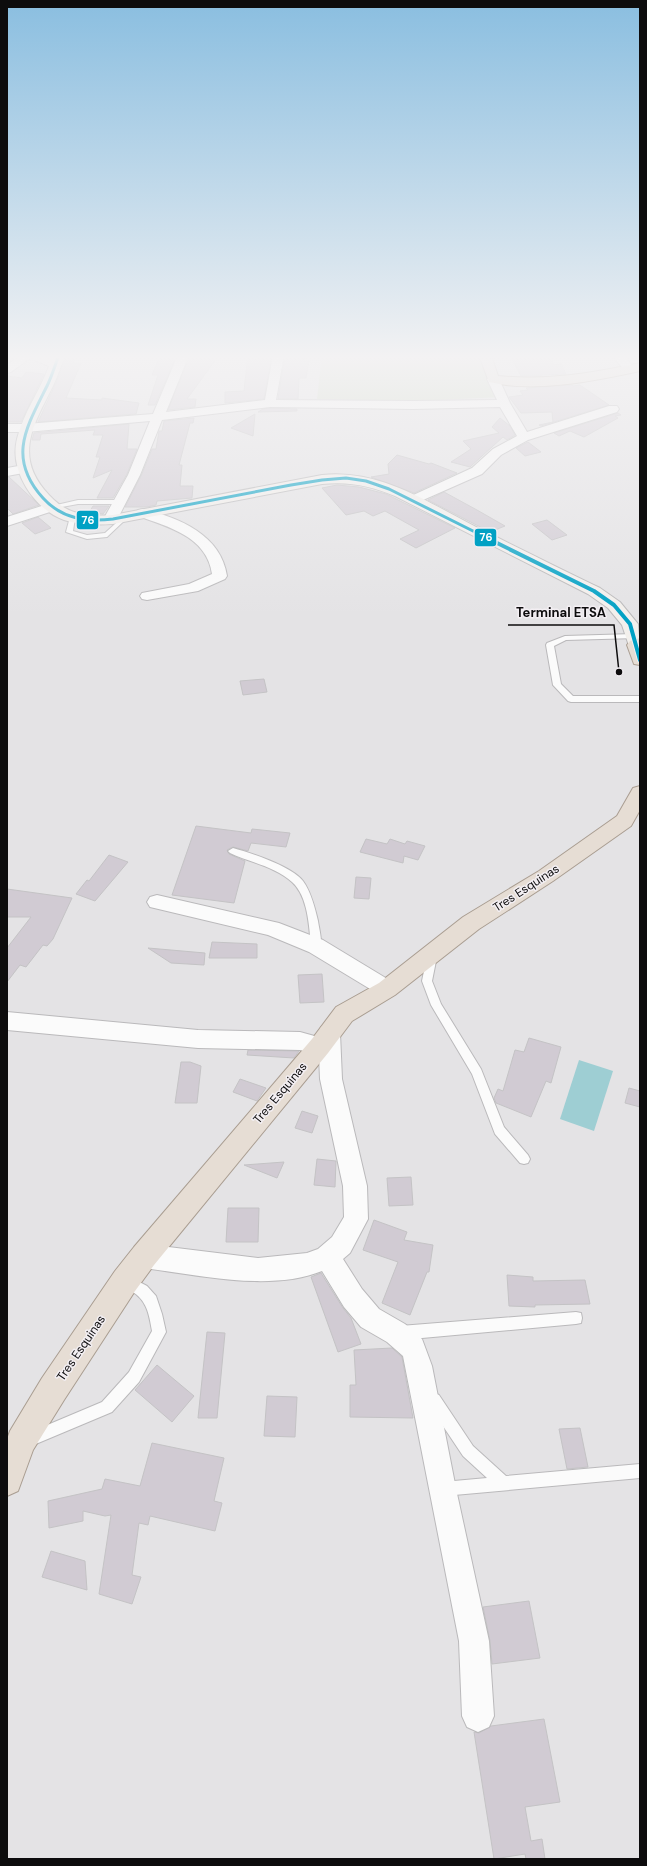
<svg xmlns="http://www.w3.org/2000/svg" width="647" height="1866" viewBox="0 0 647 1866" font-family="'DM Sans',sans-serif">
  <style>
    .green { fill: #cfdac5 }
    .water { fill: #9eced3 }
    .building { fill: #d1cbd3; stroke: #c4c3c5 }
    .lines { fill: none; stroke-linecap: round; stroke-linejoin: round }
    .service-casing { stroke: #bab9bb; stroke-width: 2 }
    .minor-casing { stroke: #bab9bb; stroke-width: 2 }
    .secondary-casing { stroke: #bab9bb; stroke-width: 2 }
    .trunk-casing { stroke: #a99d91; stroke-width: 2 }
    .service { fill: #fbfbfb; fill-rule: evenodd }
    .minor { fill: #fbfbfb; fill-rule: evenodd }
    .secondary { fill: #f3f0ec; fill-rule: evenodd }
    .trunk { fill: #e6ddd4; fill-rule: evenodd }
    .bus-1-far1-casing { stroke: #f3eff3; stroke-width: 5 }
    .bus-1-casing { stroke: #f3eff3; stroke-width: 6 }
    .bus-1-far1 { stroke: #01a1c4; stroke-width: 3 }
    .bus-1 { stroke: #01a1c4; stroke-width: 4 }
    .labels { text-anchor: middle; stroke-width: 3; stroke-linejoin: round; paint-order: stroke }
    .street-label { font-size: 12px; fill: #0d0c0d; stroke: #f3eff3 }
    .leader { fill: none; stroke: #0d0c0d; stroke-width: 1.5 }
    .callout-dot { fill: #0d0c0d; stroke: #f3eff3; stroke-width: 1.5 }
    .callout-label { font-size: 13px; text-anchor: middle; font-weight: bold; fill: #0d0c0d; stroke: #f3eff3; stroke-width: 3; stroke-linejoin: round; paint-order: stroke }
    .line-badge { stroke: #f3eff3; stroke-width: 1.5 }
    .badge-label { font-size: 11px; text-anchor: middle; font-weight: bold; fill: #fff }
  </style>
  <rect width="100%" height="100%" fill="#e4e3e5"/>
  <path class="green" d="M322 355H479L482 366 503 397 414 401 317 399Z"/>
  <path class="water" d="M579 1060 613 1071 594 1131 560 1119Z"/>
  <g class="building">
    <path d="M66 355H75L73 363H81L66 398 102 400V398L139 403 136 414 38 422 56 383Z"/>
    <path d="M160 355H177L155 405H148L158 375H152Z"/>
    <path d="M190 355H219L187 399H196L195 407 168 410Z"/>
    <path d="M248 355H272L264 399 225 403V392L244 391Z"/>
    <path d="M285 355H305L304 361H309L306 378H299L298 399H278Z"/>
    <path d="M510 355H552L553 365 561 364 566 374 521 376Z"/>
    <path d="M26 372 44 374 21 422H7V376L22 378Z"/>
    <path d="M572 385 573 386 580 385 609 405 541 426 539 425 553 422 552 412 521 413 509 397 523 395 520 391 528 390 526 388Z"/>
    <path d="M270 408 297 409V411L258 412 263 409Z"/>
    <path d="M618 413 621 415 615 416 618 418 584 437 570 431 559 436 554 433Z"/>
    <path d="M255 414 253 436 231 428Z"/>
    <path d="M194 418 193 423H190L179 465H182L180 486H193L192 498 157 501 156 505 147 507H125L141 476 152 449H156L159 431H162L164 421Z"/>
    <path d="M500 418 510 426 515 435 507 440 503 437 470 467 451 462 471 449 463 441 499 433 492 427Z"/>
    <path d="M129 424 127 449H137L127 474 113 498H97L112 470 93 478 100 457H96L103 435H93L95 430 41 434 40 440H32L34 433Z"/>
    <path d="M528 442 541 452 525 456 516 448Z"/>
    <path d="M397 455 429 464 431 463 457 473 414 493 371 477 389 474 388 464Z"/>
    <path d="M7 477H9L39 505 13 514 7 508Z"/>
    <path d="M337 485 359 487 386 494 455 528 416 548 400 539 419 530 385 511 373 516 364 511 346 515 322 488Z"/>
    <path d="M444 492 477 510 505 526 490 532 428 500Z"/>
    <path d="M93 506H109L103 514 90 511Z"/>
    <path d="M38 517 51 528 35 534 22 523Z"/>
    <path d="M547 520 567 535 552 540 532 524Z"/>
    <path d="M264 679 267 692 243 695 240 681Z"/>
    <path d="M196 826 251 833 252 829 290 833 286 847 251 843 248 851 233 847 227 850 229 854 245 861 234 903 172 895Z"/>
    <path d="M366 839 387 844 390 839 405 844 407 841 425 846 418 860 404 856 403 863 360 852Z"/>
    <path d="M109 855 128 862 95 901 76 894 87 880 89 881Z"/>
    <path d="M356 877 371 878 369 899 354 898Z"/>
    <path d="M7 889 72 898 53 939 47 946 43 945 26 967 20 965 7 982V948L31 917H7Z"/>
    <path d="M212 942 257 944V958H209Z"/>
    <path d="M148 948 205 953 204 965 171 963Z"/>
    <path d="M322 974 324 1002 300 1003 298 975Z"/>
    <path d="M529 1038 561 1047 551 1083 546 1081 531 1117 496 1103 494 1098 498 1089 503 1091 515 1050 524 1052Z"/>
    <path d="M248 1050 299 1051 294 1058 247 1055Z"/>
    <path d="M181 1062H190L201 1066 197 1103H175Z"/>
    <path d="M240 1079 266 1088 257 1101 233 1092Z"/>
    <path d="M629 1088 640 1091V1107L625 1103Z"/>
    <path d="M302 1111 318 1116 312 1133 295 1128Z"/>
    <path d="M317 1159 336 1161 335 1187 314 1185Z"/>
    <path d="M284 1162 277 1178 244 1165Z"/>
    <path d="M411 1177 413 1205 389 1206 387 1178Z"/>
    <path d="M228 1208H259L258 1242H226Z"/>
    <path d="M374 1220 407 1232 404 1240 433 1245 429 1272H427L410 1315 382 1303 398 1262 363 1250Z"/>
    <path d="M321 1273 343 1308 351 1318 361 1344 338 1352 311 1277Z"/>
    <path d="M507 1275 533 1277V1281L585 1280 590 1304 535 1305V1307L509 1306Z"/>
    <path d="M207 1332 225 1333 217 1418H198Z"/>
    <path d="M392 1348 402 1357 413 1418 350 1417V1385H356L354 1350Z"/>
    <path d="M157 1365 194 1396 172 1422 135 1390Z"/>
    <path d="M267 1396 297 1397 295 1437 264 1436Z"/>
    <path d="M580 1428 588 1467 567 1469 559 1429Z"/>
    <path d="M152 1443 224 1458 214 1501 222 1503 215 1531 150 1516 148 1525 139 1523 132 1575 141 1577 132 1604 99 1594 111 1515 105 1516 83 1511V1521L49 1528 48 1501 102 1489 105 1479 140 1486Z"/>
    <path d="M51 1551 85 1561 87 1590 42 1577Z"/>
    <path d="M529 1601 540 1658 492 1664 490 1641 483 1607Z"/>
    <path d="M544 1719 560 1802 525 1807 531 1841 542 1839 545 1859H526L525 1854 494 1859 474 1732 479 1733 491 1726Z"/>
  </g>
  <g class="lines">
    <defs>
      <g id="service">
        <path d="M78 500H119L122 502 119 504H78L51 509 48 507Z"/>
        <path d="M125 515 128 517 127 518 107 537 87 539 66 532 70 517 75 518 73 531 87 535 105 533Z"/>
        <path d="M634 634H637V638L566 640 554 646 561 684 573 696H640V702H571L568 701 553 685 546 645 547 643 565 636Z"/>
        <path d="M233 848C251 853 291 866 303 881 311 892 315 908 318 921 319 929 323 942 320 949H312L311 946C309 926 308 896 292 882 276 867 249 862 230 853L228 851Z"/>
        <path d="M432 952 436 953 437 956 432 981 441 1004 481 1069 504 1127 528 1155 530 1159 528 1163 524 1164 520 1163 495 1134 472 1074 431 1005 422 981 427 956 428 953Z"/>
        <path d="M126 1275 147 1286 156 1296 162 1314 166 1332 139 1382 112 1412 31 1446 26 1444 24 1439 26 1434 102 1402 129 1372 152 1331C149 1314 147 1300 131 1291 126 1287 122 1287 120 1281L122 1277Z"/>
        <path d="M576 1312 581 1313 582 1318 581 1323 576 1324 400 1340 395 1338 393 1333 395 1328 400 1326Z"/>
        <path d="M434 1393 439 1395 473 1446 506 1476 640 1464V1478L443 1496 438 1494 436 1489 438 1484 443 1482 487 1478 463 1456 429 1405 427 1400 429 1395Z"/>
      </g>
      <g id="minor">
        <path d="M21 355H34L11 372 7 373V365Z"/>
        <path d="M178 355H189L166 412 265 400 273 355H284L276 400 413 401 497 400 487 379 493 376 499 379 510 403 527 432 609 406H617L619 409 617 412 528 440 501 455 482 474 414 504 409 503 407 500 409 497 472 468 493 449 517 436 500 407 413 409 270 407 162 420 140 475 117 520 115 523H105L103 520 128 475 150 421 26 432H7V424H26L153 414Z"/>
        <path d="M612 355H623L635 369 633 371H625Z"/>
        <path d="M24 465 29 466 30 469 29 472 7 476V468Z"/>
        <path d="M51 503 56 504 58 507 56 510 7 526V517Z"/>
        <path d="M143 509C180 518 221 535 227 576L225 579 198 591 147 600 142 599 140 596 142 593 189 584 212 574C207 537 169 527 138 516L136 513 138 510Z"/>
        <path d="M157 895 279 923 323 940 394 983 397 989 394 995 387 997 380 995 309 952 268 935 150 907 147 902 150 897Z"/>
        <path d="M7 1012 198 1030 300 1032 318 1037 321 1027 329 1024 337 1027 340 1033 342 1079 367 1186 368 1219 350 1253 343 1259 362 1289 379 1309 405 1324 422 1339 432 1366 456 1489 489 1641 494 1716 489 1727 478 1732 467 1727 462 1716 459 1641 403 1356 387 1342 361 1327 344 1307 322 1271C270 1292 199 1275 144 1268L135 1264 132 1256 135 1248 144 1244 258 1258 307 1253 318 1249 332 1237 344 1217 343 1186 320 1079 319 1055 300 1050 198 1048 7 1030Z"/>
      </g>
      <path id="secondary" d="M27 355H43L52 358 53 355H65C61 365 58 376 53 386 33 426 13 457 49 495 67 515 87 517 113 515L322 475C380 469 427 502 476 527 517 547 558 568 600 588L620 602 638 624 640 649H630L622 625 608 608 588 594 395 496C371 486 349 481 322 484L113 524C97 525 80 525 64 520 34 509 9 471 17 439 23 413 40 391 49 366L29 358Z"/>
      <g id="trunk">
        <path d="M479 355H491L498 376C546 381 593 373 640 363V371C594 381 535 393 489 382Z"/>
        <path d="M640 638V665L634 664 627 645 630 641Z"/>
        <path d="M640 786V810L631 826 553 881 479 929 395 995 352 1021 328 1053 154 1265 135 1291 64 1400 33 1450 18 1491 7 1496V1439L10 1431 42 1378 115 1271 134 1247 312 1039 336 1007 379 983 463 917 539 871 617 816 633 788Z"/>
      </g>
    </defs>
    <use href="#service" class="service-casing"/>
    <use href="#minor" class="minor-casing"/>
    <use href="#secondary" class="secondary-casing"/>
    <use href="#trunk" class="trunk-casing"/>
    <use href="#service" class="service"/>
    <use href="#minor" class="minor"/>
    <use href="#secondary" class="secondary"/>
    <use href="#trunk" class="trunk"/>
    <defs>
      <path id="bus-1-far1" d="M59 355C55 365 52 376 47 386 26 428 7 458 43 498 62 519 86 522 113 519L291 485 322 480 346 478 366 481 389 489 487 538"/>
      <path id="bus-1" d="M485 537 594 591 614 605 630 624 640 660"/>
    </defs>
    <use href="#bus-1-far1" class="bus-1-far1-casing"/>
    <use href="#bus-1" class="bus-1-casing"/>
    <use href="#bus-1-far1" class="bus-1-far1"/>
    <use href="#bus-1" class="bus-1"/>
  </g>
  <linearGradient id="sky" x2="0" y2="1"><stop stop-color="#8abee0"/><stop offset="0.58" stop-color="#f3f2f3"/><stop offset="1" stop-color="#f3f2f3" stop-opacity="0"/></linearGradient>
  <rect width="647" height="616" fill="url(#sky)"/>
  <g class="labels">
    <g class="street-label">
      <text transform="translate(526 888) rotate(-33)" y="4">Tres Esquinas</text>
      <text transform="translate(280 1093) rotate(-50)" y="4">Tres Esquinas</text>
      <text transform="translate(81 1348) rotate(-56)" y="4">Tres Esquinas</text>
    </g>
  </g>
  <path class="leader" d="M619 672L614 625H508"/>
  <circle class="callout-dot" cx="619" cy="672" r="4"/>
  <g class="callout-label">
    <text x="561" y="617">Terminal ETSA</text>
  </g>
  <g class="line-badge">
    <rect x="76" y="510" width="23" height="20" rx="4" fill="#01a1c4"/>
    <rect x="474" y="528" width="23" height="19" rx="4" fill="#01a1c4"/>
  </g>
  <g class="badge-label">
    <text x="88" y="524">76</text>
    <text x="486" y="541">76</text>
  </g>
  <rect width="647" height="1866" fill="none" stroke="#0d0c0d" stroke-width="16"/>
</svg>
